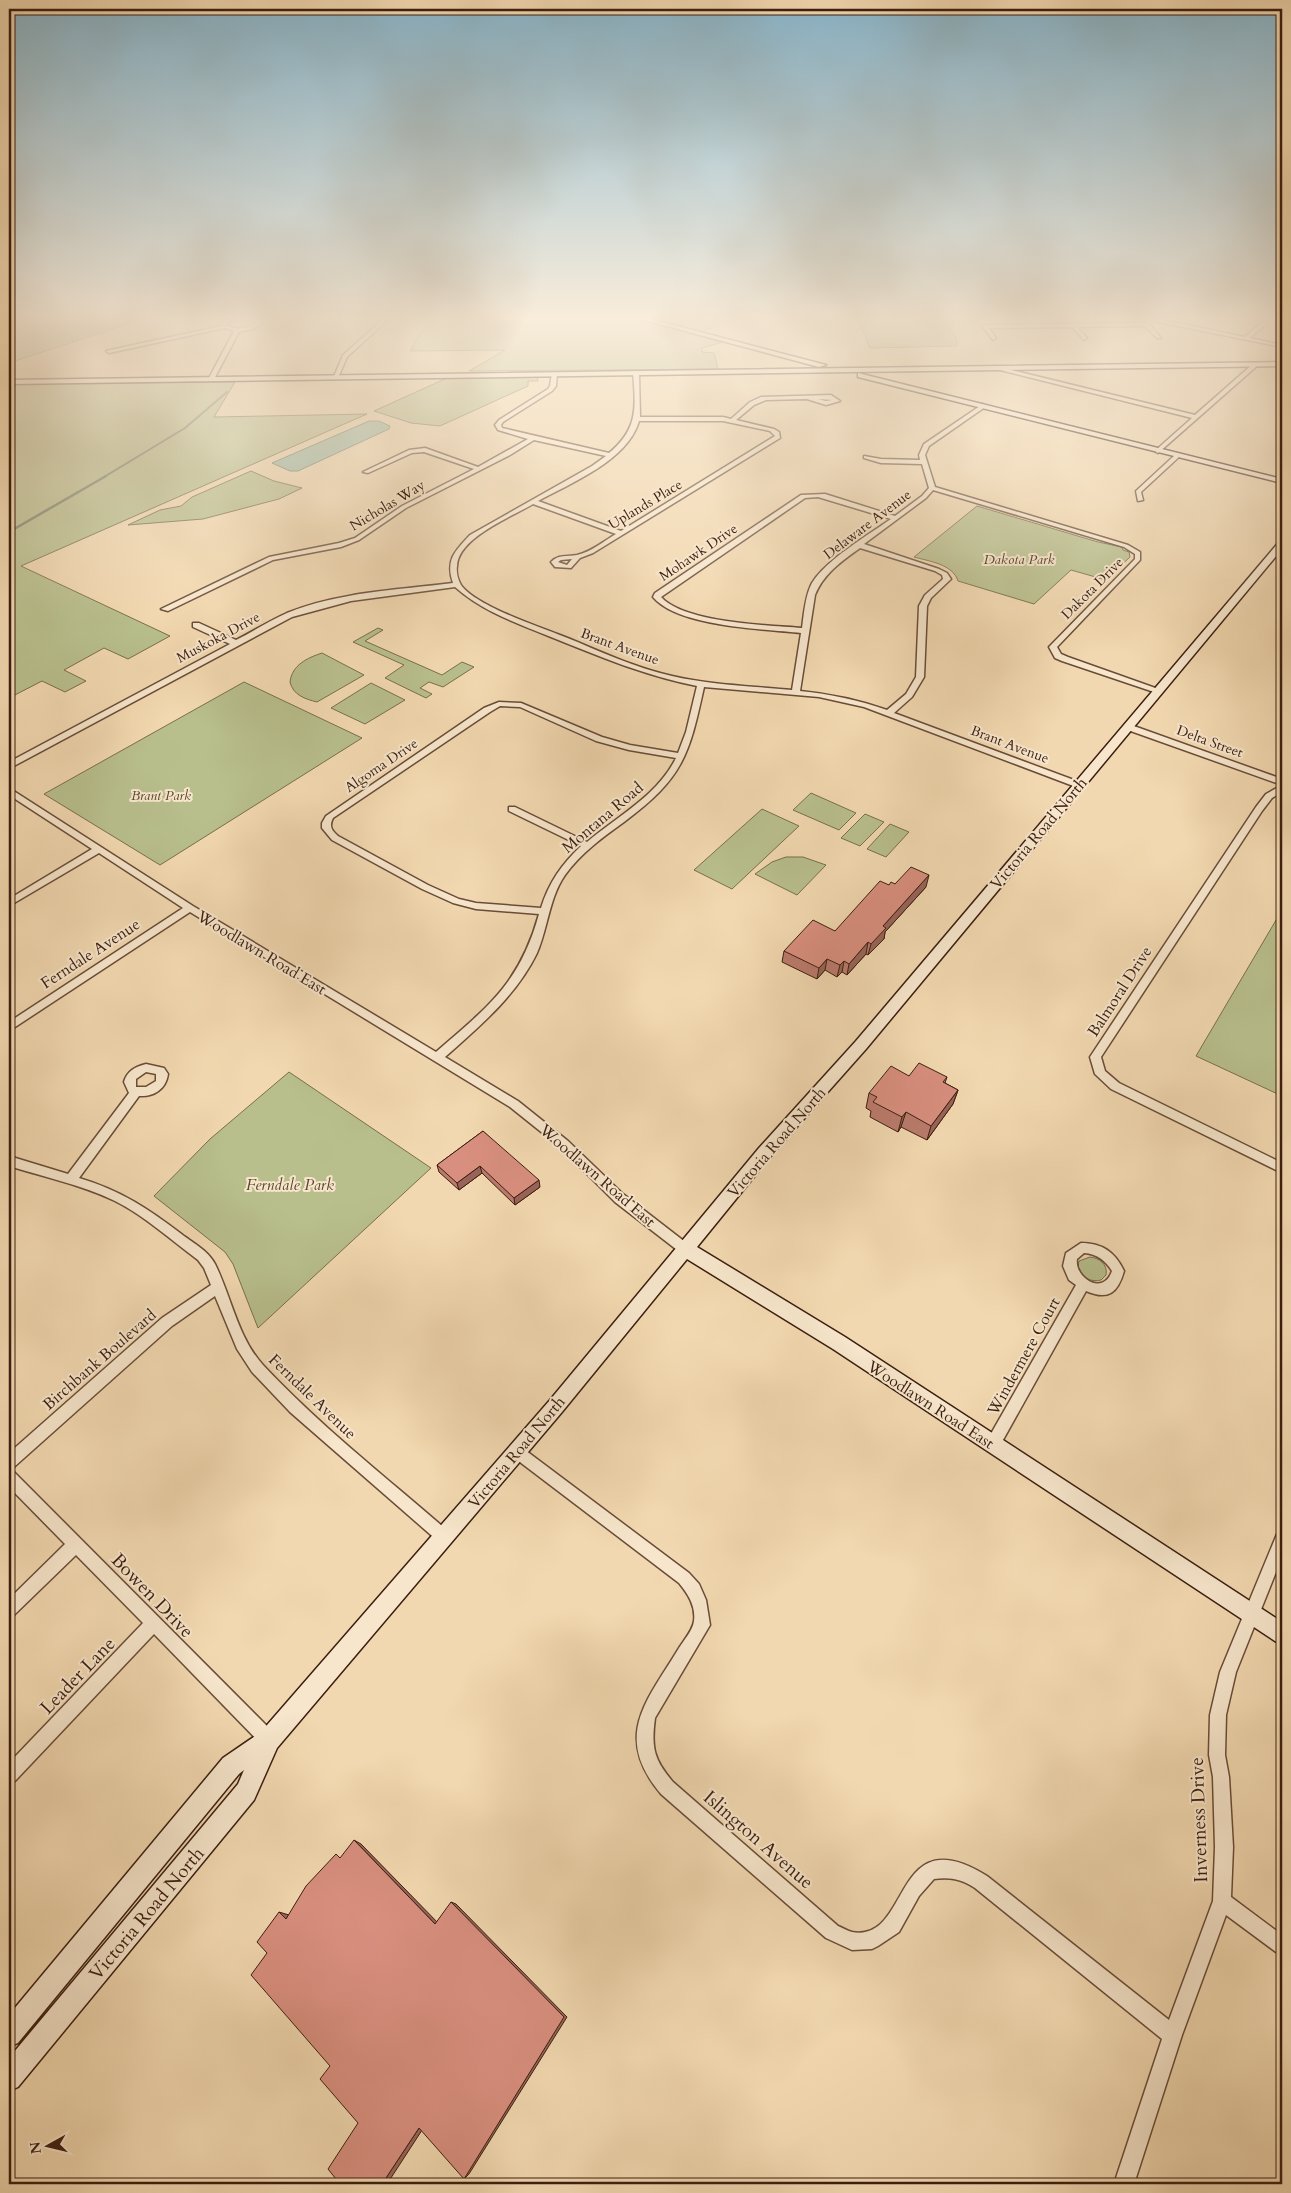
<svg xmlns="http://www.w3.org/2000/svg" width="1291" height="2193" viewBox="0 0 1291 2193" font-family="Cardo,serif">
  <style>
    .green { fill: #b8bf8d; stroke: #7a6e4e }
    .water { fill: #9cbba6; stroke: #757c6a }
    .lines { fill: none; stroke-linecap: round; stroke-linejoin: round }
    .stream-far1 { stroke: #757c6a; stroke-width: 2 }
    .stream { stroke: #757c6a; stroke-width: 2.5 }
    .street-casing { stroke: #694c38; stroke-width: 3 }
    .secondary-casing { stroke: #3b1e10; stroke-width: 3 }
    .street { fill: #f7e6cc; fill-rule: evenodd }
    .secondary { fill: #f7e6cc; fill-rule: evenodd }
    .wall { fill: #bb7b6d; stroke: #3b1e10 }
    .shaded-wall { fill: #986459; stroke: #3b1e10 }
    .building { fill: #d98f7f; stroke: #3b1e10 }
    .labels { text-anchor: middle; stroke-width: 4; stroke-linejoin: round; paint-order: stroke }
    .far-street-label { font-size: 14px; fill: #3b1e10; stroke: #f7e6cc }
    .far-park-label { font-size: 14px; font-style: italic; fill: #5a462f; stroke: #f7e6cc }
    .street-label { font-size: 16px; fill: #3b1e10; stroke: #f7e6cc }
    .park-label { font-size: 16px; font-style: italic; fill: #5a462f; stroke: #f7e6cc }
    .near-street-label { font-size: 19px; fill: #3b1e10; stroke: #f7e6cc }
  </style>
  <rect width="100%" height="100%" fill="#f2d8b0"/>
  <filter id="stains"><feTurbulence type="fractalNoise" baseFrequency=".004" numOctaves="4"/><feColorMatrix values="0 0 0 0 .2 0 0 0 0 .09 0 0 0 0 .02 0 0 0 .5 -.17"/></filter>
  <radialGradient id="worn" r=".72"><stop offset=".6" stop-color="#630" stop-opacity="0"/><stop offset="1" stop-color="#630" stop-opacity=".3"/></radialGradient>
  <g class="green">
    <path d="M9 316H152L9 363Z"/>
    <path d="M438 316H617L654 324 664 322 643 316H738L695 335 723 342 702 348V352L714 353 718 369 469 371 505 350 410 351 419 335Z"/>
    <path d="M856 316H943L957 340 956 346 870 348Z"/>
    <path d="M537 377 538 381H528V386L440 426 411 423 374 411 447 378Z"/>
    <path d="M235 382 214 417 367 414 21 566 170 636 128 659 104 648 64 670 86 681 65 692 42 681 9 698V383Z"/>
    <path d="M251 471 274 481 302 488 279 499 203 519 128 525 160 510 181 506 192 497Z"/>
    <path d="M977 506 1098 542 1122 547 1123 550 1129 552 1130 557 1106 580 1071 570 1034 604 958 581C953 564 928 561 914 557Z"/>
    <path d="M378 628 383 630 365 641 442 675 462 662 474 667 443 687 429 682 420 688 432 694 426 698 385 678 404 665 353 642Z"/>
    <path d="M322 653 364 675 317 702C305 699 293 695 290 682 292 665 307 658 322 653Z"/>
    <path d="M244 682 362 738 160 865 44 794Z"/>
    <path d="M371 683 405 700 365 724 331 708Z"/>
    <path d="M811 793 856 813 839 830 793 810Z"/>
    <path d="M762 809 799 826 732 889 694 870Z"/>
    <path d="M865 814 884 822 860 846 841 838Z"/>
    <path d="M890 824 909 832 886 857 867 849Z"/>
    <path d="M786 857H803L826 865 797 895 755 874 772 862Z"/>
    <path d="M1282 910V1096L1196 1056Z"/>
    <path d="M289 1072 431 1168 258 1328 233 1264 225 1252 154 1196 210 1139Z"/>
    <path d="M1090 1257C1099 1258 1108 1264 1106 1275L1101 1280C1089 1283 1075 1275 1079 1261Z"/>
  </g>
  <path class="water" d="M369 421H379L390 426 389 429 298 471H290L272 463Z"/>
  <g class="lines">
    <path class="stream-far1" d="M104 477 185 428 227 392"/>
    <path class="stream" d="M9 532 106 476"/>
    <defs>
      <g id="street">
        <path d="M387 316H392L347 357 338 378 333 379 343 355Z"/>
        <path d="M1136 316H1144L1245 337 1266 319 1258 316H1274L1282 319V321L1271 319 1250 338 1282 345V347L1153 321 1149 324 1161 338H1157L1145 326 1077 327 1087 338 1084 340 1072 327 989 328 996 338 993 340 983 327 986 325 1145 323 1148 320Z"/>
        <path d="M243 317 260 319 261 324 253 329 239 332 213 381 208 380 234 331 225 328 109 353 106 351 221 326 225 320ZM243 319 256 321V323C247 329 236 330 226 325L229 322Z"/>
        <path d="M1253 364 1258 365 1158 453 1156 452V450L1192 418 992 368 995 366 1195 415Z"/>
        <path d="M636 371 639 373 640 417H723L731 419 750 402 761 397 831 395 840 401 826 405 807 399 766 400 754 405 736 420 774 429 779 432 780 438 593 553 580 558 571 568 555 567 551 562C559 554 566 557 577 555 591 552 604 541 616 534L533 504C511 517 458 538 457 566 456 572 458 580 461 585 476 606 540 627 565 637 600 651 635 668 672 676 711 685 752 686 792 690L801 633C764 629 678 627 653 597L655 593 801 495 825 494 895 516 922 496 929 488 922 464 881 463 864 458V456L881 459 920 460 919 455 924 444 983 404 985 407 929 446 925 455 935 487 1128 545 1140 552V560L1057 647 1061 654 1068 657 1161 690 1154 692 1062 661 1055 658 1049 647 1135 559V554L1124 547 933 490 926 498 864 544 939 569 947 573 951 579 931 598 927 606 924 677 912 697 894 713 1082 783V787H1076L864 707 819 697 704 687C689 756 683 778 624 822 603 837 581 853 565 875 549 898 548 928 537 953 516 996 480 1026 445 1057L518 1101 568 1141 623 1194 689 1245 691 1249 689 1253 685 1254 681 1253 615 1202 560 1147 510 1107 190 912 9 1031V1022L183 908 99 853 9 906V899L92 849 9 795V788L193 906 436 1052C488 1007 520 983 539 914L476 909 453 903 422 889 332 840 322 828V823L326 816 484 708 499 702 521 703 602 737 630 745 678 753 686 732 697 686C645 676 599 656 551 637 517 623 483 612 455 587L351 601 292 617 12 767 9 768V762L230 644 193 627V623H199L236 640C252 632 269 621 287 613 338 592 398 590 453 583 445 560 455 551 470 535L592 466 606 456 534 440 510 455 406 508 359 540 341 547 273 560 168 611 161 609 269 557 339 543 355 538 402 506 474 469 424 452 412 453 368 473 363 472 409 450 425 448 478 467 528 439 498 430 495 425 499 420 548 389 550 386 552 373 557 374 556 386 552 391 503 422 501 425 502 428 609 453C638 429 636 408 633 373ZM818 399 832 400 826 401ZM639 421H723L770 431 775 436 621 531 538 501C571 483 628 460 639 421ZM818 497 891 519C868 535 826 560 812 583 805 596 804 614 802 628 766 625 685 623 661 597L805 498ZM860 548 935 571 942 575 943 579 925 595 919 606 916 677 906 694 887 710C859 700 830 694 800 691L815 595C824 573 842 561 860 548ZM572 559 567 565 558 562 561 560ZM500 706 520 707 596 741 629 750 676 758C658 795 618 816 587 842L515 807H509V811L581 846C562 864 549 882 541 908L476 903 459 899 428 885 338 836C331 830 329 826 333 818L490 712Z"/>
        <path d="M1175 455 1180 456 1141 492 1143 500 1138 501 1136 491Z"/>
        <path d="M1125 725H1131L1282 779V785L1125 729Z"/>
        <path d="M1282 785V792L1272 798 1262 811 1101 1057 1105 1071 1119 1083 1282 1163V1173L1111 1089 1095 1074 1090 1057 1256 807 1266 794Z"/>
        <path d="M146 1064 164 1068 168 1074C166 1089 154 1097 139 1096L79 1178C122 1191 149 1209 184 1236 195 1244 208 1251 215 1264 231 1296 238 1338 263 1365 319 1425 387 1478 449 1532L451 1537 449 1542 444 1544 439 1542 290 1412 252 1372 237 1349 215 1296 172 1326 14 1467 9 1469V1453L162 1318 211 1285 204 1268 198 1260C171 1240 145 1216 115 1201 82 1185 44 1177 9 1166V1156L68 1174 129 1093 124 1082C127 1071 135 1067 146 1064ZM146 1072 156 1074V1081L146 1087H136V1079Z"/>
        <path d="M1081 1243C1102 1243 1115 1252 1124 1271 1118 1292 1109 1301 1086 1291L998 1449 993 1451 988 1449 986 1444 988 1439 1076 1285 1069 1280 1063 1266 1066 1253ZM1084 1253C1097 1254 1105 1260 1112 1271 1103 1297 1074 1277 1077 1259Z"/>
        <path d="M517 1444 689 1573 699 1584 706 1600 710 1625 655 1718C651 1748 654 1760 673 1782L838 1926C843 1928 848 1931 852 1932 912 1943 891 1816 987 1876L1169 2020 1213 1901 1215 1847 1213 1777 1209 1755 1210 1715 1220 1672 1277 1534 1282 1532V1557L1236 1672 1226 1715 1225 1755 1229 1777 1233 1847 1231 1897 1282 1935V1955L1276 1952 1226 1915 1182 2035 1134 2184H1114L1162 2039 975 1888C961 1879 950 1877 934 1879L919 1896 899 1932 878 1946 872 1949 852 1950 826 1938 661 1794C612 1736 647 1701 679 1648 684 1640 693 1630 694 1621 696 1606 688 1594 679 1583L512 1456 510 1451 512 1446Z"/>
        <path d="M9 1470 14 1472 275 1734 277 1740 275 1746 269 1748 263 1746 154 1634 15 1781 9 1783V1763L143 1623 76 1555 14 1615 9 1618V1599L65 1544 9 1487Z"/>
      </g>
      <g id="secondary">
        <path d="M629 316H639L826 365 819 367Z"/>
        <path d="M1282 362V366L9 384V380Z"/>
        <path d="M858 373 1282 479V483L858 377Z"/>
        <path d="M1282 541V549L866 1049 771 1156 697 1247 845 1337 1282 1622V1644L1275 1641 833 1349 687 1259 562 1412 277 1748 254 1800 18 2087 9 2091V2058L238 1784 244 1770 239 1774 18 2043 9 2047V2015L223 1758 261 1732 550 1400 759 1148 856 1041 1279 542Z"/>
      </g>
    </defs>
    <use href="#street" class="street-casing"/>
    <use href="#secondary" class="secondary-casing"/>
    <use href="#street" class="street"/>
    <use href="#secondary" class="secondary"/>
  </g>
  <g class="wall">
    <path d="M895 884 926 887 885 932 884 939 868 955 866 954 847 975 842 972 837 977 825 970 817 979 782 962 784 951 835 931 889 885Z"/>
    <path d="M909 1076 947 1077 945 1083 958 1090 953 1104 927 1140 901 1127 898 1132 870 1117 871 1111 866 1108 869 1093Z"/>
    <path d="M483 1131 540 1187 515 1205 482 1173 459 1190 439 1172 437 1165Z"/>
  </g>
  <g class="shaded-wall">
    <path d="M929 875 926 887 885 932 884 939 868 955 871 944 883 926Z"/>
    <path d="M868 942 866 954 847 975 849 964Z"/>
    <path d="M827 959 825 970 817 979 819 968Z"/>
    <path d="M844 961 842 972 837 977 840 965Z"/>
    <path d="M958 1090 953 1104 927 1140 931 1126Z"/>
    <path d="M906 1112 901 1127 898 1132 902 1117Z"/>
    <path d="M480 1166 482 1173 459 1190 457 1183Z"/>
    <path d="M539 1180 540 1187 515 1205 514 1198Z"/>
    <path d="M354 1840 361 1844 441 1926 435 1924Z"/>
    <path d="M451 1902 456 1904 567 2017 469 2174 464 2179Z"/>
    <path d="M279 1912 289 1915 286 1919Z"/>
    <path d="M426 2124 387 2184H382L419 2128Z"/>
  </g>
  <g class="building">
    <path d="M911 867 929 875 883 926 886 928 871 944 868 942 849 964 844 961 840 965 827 959 819 968 784 951 813 920 835 931 880 881 889 885 891 882 895 884Z"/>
    <path d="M919 1063 947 1077 943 1082 958 1090 931 1126 906 1112 902 1117 873 1102 877 1097 869 1093 891 1066 909 1076Z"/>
    <path d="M483 1131 539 1180 514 1198 480 1166 457 1183 437 1165Z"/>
    <path d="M354 1840 435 1924 451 1902 564 2017 464 2179 419 2128 382 2184H340L328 2169 358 2123 320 2079 330 2066 251 1975 267 1953 257 1942 279 1912 286 1919 306 1886 336 1854 340 1858Z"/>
  </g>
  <linearGradient id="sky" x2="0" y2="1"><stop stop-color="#89b7ce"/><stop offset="0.51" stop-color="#f9eddb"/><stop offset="1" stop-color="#f9eddb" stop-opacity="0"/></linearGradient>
  <rect width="1291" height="623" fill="url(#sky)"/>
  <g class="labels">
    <g class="far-street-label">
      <text transform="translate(645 504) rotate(-31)" y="5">Uplands Place</text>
      <text transform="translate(387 505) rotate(-31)" y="5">Nicholas Way</text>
      <text transform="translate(867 524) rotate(-37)" y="5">Delaware Avenue</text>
      <text transform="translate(698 552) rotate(-34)" y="5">Mohawk Drive</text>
      <text transform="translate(1092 588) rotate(-45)" y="5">Dakota Drive</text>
      <text transform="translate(218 637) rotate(-28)" y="5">Muskoka Drive</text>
      <text transform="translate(620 646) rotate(20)" y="5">Brant Avenue</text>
      <text transform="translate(1210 741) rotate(20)" y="5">Delta Street</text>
      <text transform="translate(1010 744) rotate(21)" y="5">Brant Avenue</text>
      <text transform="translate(381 765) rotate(-34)" y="5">Algoma Drive</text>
    </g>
    <g class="far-park-label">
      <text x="1019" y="564">Dakota Park</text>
      <text x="161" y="800">Brant Park</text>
    </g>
    <g class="street-label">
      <text transform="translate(602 817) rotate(-40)" y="6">Montana Road</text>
      <text transform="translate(1038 833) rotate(-50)" y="6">Victoria Road North</text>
      <text transform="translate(262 952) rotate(31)" y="6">Woodlawn Road East</text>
      <text transform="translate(90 953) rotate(-33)" y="6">Ferndale Avenue</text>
      <text transform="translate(1119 991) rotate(-57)" y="6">Balmoral Drive</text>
      <text transform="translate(776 1142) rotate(-49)" y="6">Victoria Road North</text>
      <text transform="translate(598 1175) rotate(41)" y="6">Woodlawn Road East</text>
      <text transform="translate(1023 1356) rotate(-61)" y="6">Windermere Court</text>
      <text transform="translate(99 1359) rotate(-41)" y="6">Birchbank Boulevard</text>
      <text transform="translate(313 1396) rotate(44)" y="6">Ferndale Avenue</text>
      <text transform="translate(931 1404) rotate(33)" y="6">Woodlawn Road East</text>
      <text transform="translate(516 1452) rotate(-50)" y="6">Victoria Road North</text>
    </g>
    <g class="park-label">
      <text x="290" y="1190">Ferndale Park</text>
    </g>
    <g class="near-street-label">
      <text transform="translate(153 1595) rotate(46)" y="7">Bowen Drive</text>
      <text transform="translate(77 1675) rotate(-46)" y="7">Leader Lane</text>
      <text transform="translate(1198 1820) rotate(-92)" y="7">Inverness Drive</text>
      <text transform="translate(759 1839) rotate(41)" y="7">Islington Avenue</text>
      <text transform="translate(146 1913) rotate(-50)" y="7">Victoria Road North</text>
    </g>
  </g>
  <rect width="1291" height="2193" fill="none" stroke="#f2d8b0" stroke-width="30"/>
  <rect x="10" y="10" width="1271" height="2173" fill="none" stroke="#3b1e10" stroke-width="2.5"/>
  <rect x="15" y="15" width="1261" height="2163" fill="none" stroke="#3b1e10"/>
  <g transform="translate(48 2146) rotate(262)" stroke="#f7e6cc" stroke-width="4" paint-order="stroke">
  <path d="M0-4L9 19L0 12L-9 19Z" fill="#3b1e10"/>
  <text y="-8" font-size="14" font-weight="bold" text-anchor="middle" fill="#3b1e10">N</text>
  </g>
  <rect width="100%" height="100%" filter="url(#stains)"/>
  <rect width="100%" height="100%" fill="url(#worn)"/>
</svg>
